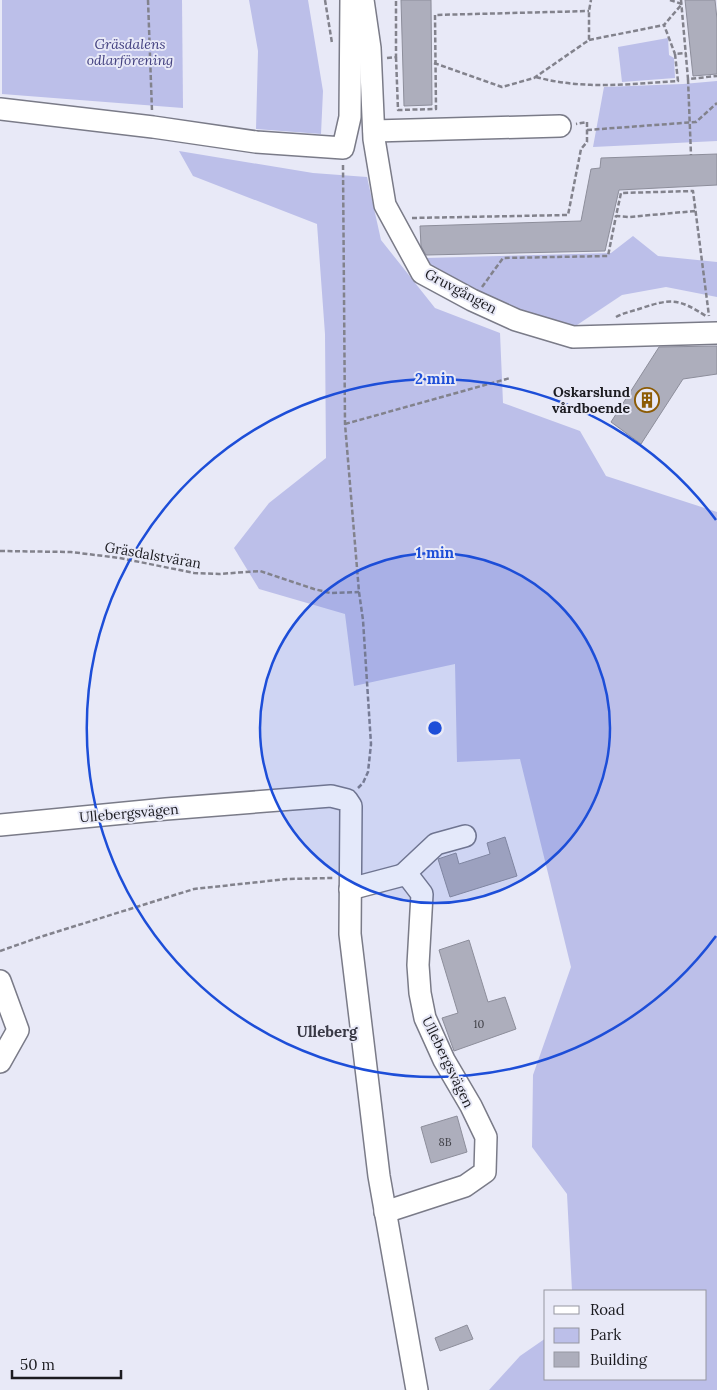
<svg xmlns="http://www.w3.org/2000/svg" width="717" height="1390" viewBox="0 0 717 1390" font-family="Lora,serif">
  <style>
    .green { fill: #bcbfe9 }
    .building { fill: #adaebc; stroke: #8d8e9b }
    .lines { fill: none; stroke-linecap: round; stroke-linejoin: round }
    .minor-casing { stroke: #7a7b88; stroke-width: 24 }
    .path { stroke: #82828c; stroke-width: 2.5; stroke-dasharray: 5 2.5; stroke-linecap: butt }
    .minor { stroke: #fff; stroke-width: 21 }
    .ring { fill: none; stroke: #1d4ed8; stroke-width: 2.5 }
    .labels { text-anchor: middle; stroke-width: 4; stroke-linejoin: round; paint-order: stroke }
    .number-label { font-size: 11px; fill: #404047 }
    .park-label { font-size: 14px; font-style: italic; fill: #434180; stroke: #e8e9f7 }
    .street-label { font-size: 14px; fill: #1b1b20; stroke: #e8e9f7 }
    .poi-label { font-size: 14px; font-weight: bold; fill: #1b1b20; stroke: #e8e9f7; text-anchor: end }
    .neighbourhood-label { font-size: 15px; font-weight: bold; fill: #383844; stroke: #e8e9f7 }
    .centre { fill: #1d4ed8; stroke: #e8e9f7; stroke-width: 2.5 }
    .ring-label { font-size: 15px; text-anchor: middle; font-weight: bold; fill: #1d4ed8; stroke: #e8e9f7; stroke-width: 4; stroke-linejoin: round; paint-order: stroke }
  </style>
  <rect width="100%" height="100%" fill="#e8e9f7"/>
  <g class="green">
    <path d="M2 0H182L183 108 2 94Z"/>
    <path d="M249 0H308L323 91 321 134 256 129 258 51Z"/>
    <path d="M668 38 669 55 674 58 675 78 622 82 618 47Z"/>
    <path d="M717 81V141L593 147 604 87 683 84Z"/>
    <path d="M179 151 313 173 367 177 381 240 435 308 500 333 503 403 580 431 606 476 717 512V1390H489L520 1356 546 1338V1379H706V1291H572L567 1194 532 1147 533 1075 571 967 520 759 457 762 455 664 354 686 345 614 259 589 234 548 269 503 326 458 325 334 317 224 193 176Z"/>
    <path d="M633 236 658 256 717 262V297L666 287 622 295 574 327 524 317 428 271 426 258 611 253Z"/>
  </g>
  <g class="building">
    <path d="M401 0H431L432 105 404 106Z"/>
    <path d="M685 0H715L717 19V74L693 76Z"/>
    <path d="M717 154V185L619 190 605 251 426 255 421 246 420 226 581 221 591 169 600 168 601 158Z"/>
    <path d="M717 346V374L683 379 641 444 611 422 659 347Z"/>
    <path d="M505 837 517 876 450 897 438 859 456 853 459 864 490 854 487 843Z"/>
    <path d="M469 940 488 1002 505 997 516 1029 454 1051 442 1018 458 1013 439 950Z"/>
    <path d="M457 1116 467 1152 431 1163 421 1127Z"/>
    <path d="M467 1325 473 1339 440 1351 435 1338Z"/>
  </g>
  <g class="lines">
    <defs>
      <g id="minor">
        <path d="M363 0 370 48 374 139 385 205 422 273 472 300 516 320 573 337 717 333"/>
        <path d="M0 109 153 127 256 142 343 148 350 117 351 0"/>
        <path d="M374 131 560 126"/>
        <path d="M0 825 166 809 331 796 347 800 351 806 350 934 379 1176 417 1390"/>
        <path d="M403 875 436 844 465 836"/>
        <path d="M350 889 403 875 409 877 422 894 418 965 420 993 425 1018 444 1060 471 1106 486 1137 485 1172 465 1186 385 1212"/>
        <path d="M0 981 18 1030 0 1062"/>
      </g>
    </defs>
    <use href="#minor" class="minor-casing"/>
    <g class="path">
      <path d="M148 0 152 111"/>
      <path d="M325 0 332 43"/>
      <path d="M670 0 682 4 664 25 675 54"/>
      <path d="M681 0 688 79 717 76"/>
      <path d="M589 40 664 25"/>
      <path d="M396 57 398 110 436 109 435 15 589 11"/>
      <path d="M387 58 396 57V0"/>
      <path d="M434 63 502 87 534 78 589 40V11L591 0"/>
      <path d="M536 77C583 90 630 84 678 81L675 54 686 53"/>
      <path d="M688 79 691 155"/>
      <path d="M587 130 696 122 717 103"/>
      <path d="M343 165 345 424 359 592 363 620 371 744 368 772 363 783 358 788"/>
      <path d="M695 211 629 217 616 216 621 193 693 191 709 316"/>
      <path d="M412 218 568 215 581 149 587 142V122L576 124"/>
      <path d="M482 287 503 258 608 256 616 216"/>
      <path d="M616 317C623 313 633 311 642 308 672 298 679 299 706 316"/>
      <path d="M345 424 510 378"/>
      <path d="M0 551 71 552 120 558 194 573 219 574 260 571 314 589 330 593 359 592"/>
      <path d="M0 951 40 937 194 889 287 879 333 878"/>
    </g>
    <use href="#minor" class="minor"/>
  </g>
  <circle cx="435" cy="728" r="175" fill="#1d4ed8" fill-opacity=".12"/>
  <g class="ring">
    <circle cx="435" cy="728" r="175"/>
    <path d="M716 936A349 349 0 1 1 716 520"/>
  </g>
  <defs>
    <symbol id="building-ring" viewBox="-11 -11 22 22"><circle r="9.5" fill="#e8e9f7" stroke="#8c5b04" stroke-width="1.5"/><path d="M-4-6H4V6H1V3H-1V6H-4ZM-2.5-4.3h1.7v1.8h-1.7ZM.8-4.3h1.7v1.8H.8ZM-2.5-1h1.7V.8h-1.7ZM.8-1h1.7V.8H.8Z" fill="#8c5b04"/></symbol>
  </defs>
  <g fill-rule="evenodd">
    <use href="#building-ring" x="633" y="386" width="28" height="28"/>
  </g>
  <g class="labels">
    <g class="number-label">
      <text x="479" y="1028">10</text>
      <text x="445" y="1146">8B</text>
    </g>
    <g class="park-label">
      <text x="130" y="49">Gräsdalens<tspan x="130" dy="16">odlarförening</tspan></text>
    </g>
    <g class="street-label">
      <text transform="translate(461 291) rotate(28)" y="5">Gruvgången</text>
      <text transform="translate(153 555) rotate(10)" y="5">Gräsdalstväran</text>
      <text transform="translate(129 813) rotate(-5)" y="5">Ullebergsvägen</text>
      <text transform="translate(448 1062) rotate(64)" y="5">Ullebergsvägen</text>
    </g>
    <g class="poi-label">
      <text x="630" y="397">Oskarslund<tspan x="630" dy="16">vårdboende</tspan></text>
    </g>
    <g class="neighbourhood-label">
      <text x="327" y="1037">Ulleberg</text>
    </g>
  </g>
  <circle cx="435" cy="728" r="8" class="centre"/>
  <g class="ring-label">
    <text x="435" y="384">2 min</text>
    <text x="435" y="558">1 min</text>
  </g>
  <rect x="544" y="1290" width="162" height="90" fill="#e8e9f7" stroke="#9697a1"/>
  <rect x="554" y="1306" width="25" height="8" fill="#ffffff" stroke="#9697a1"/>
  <text x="590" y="1315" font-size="15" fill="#1b1b20">Road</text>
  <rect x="554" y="1328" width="25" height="15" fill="#bcbfe9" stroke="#9697a1"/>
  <text x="590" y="1340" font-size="15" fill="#1b1b20">Park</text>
  <rect x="554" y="1352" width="25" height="15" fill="#adaebc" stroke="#9697a1"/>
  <text x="590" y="1365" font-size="15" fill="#1b1b20">Building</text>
  <path d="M12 1370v8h109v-8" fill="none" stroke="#1b1b20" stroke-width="2.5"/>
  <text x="20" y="1370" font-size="15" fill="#1b1b20" stroke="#e8e9f7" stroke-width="4" paint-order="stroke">50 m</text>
</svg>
